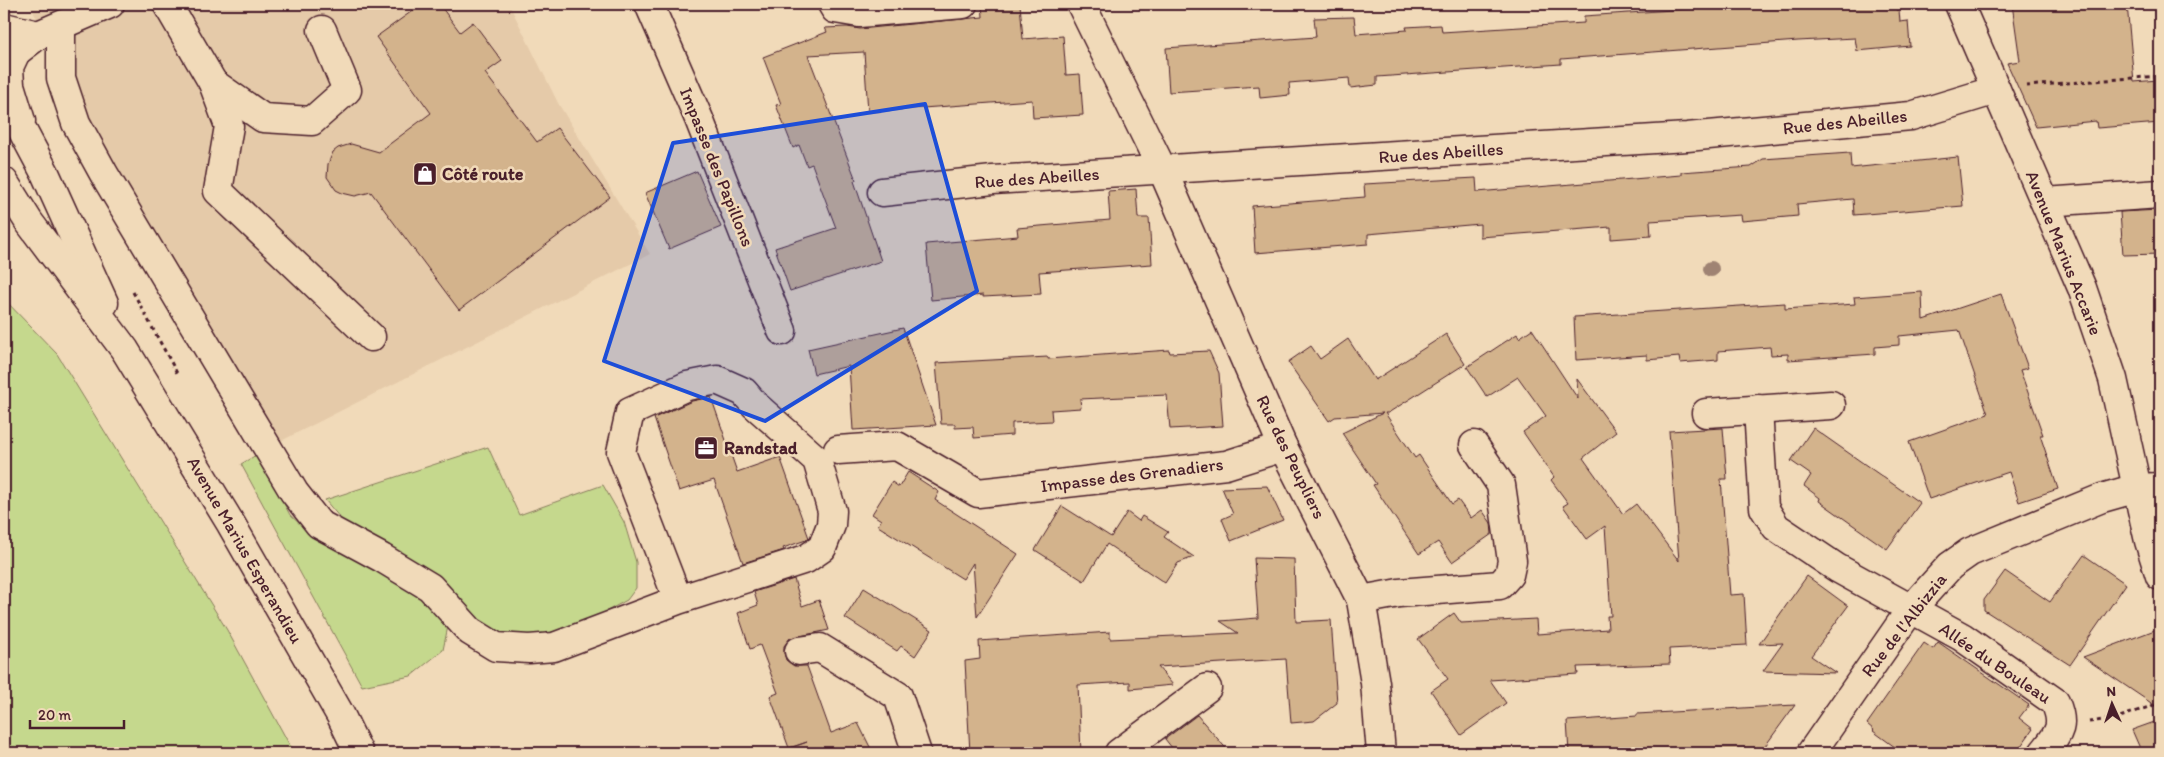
<svg xmlns="http://www.w3.org/2000/svg" width="2164" height="757" viewBox="0 0 2164 757" font-family="Itim,sans-serif">
  <style>
    .built { fill: #e5caa9 }
    .green { fill: #c5d88d; stroke: #887c5c }
    .building { fill: #d3b38c; stroke: #4a1f2b }
    .lines { fill: none; stroke-linecap: round; stroke-linejoin: round }
    .minor-casing { stroke: #4a1f2b; stroke-width: 31 }
    .major-casing { stroke: #4a1f2b; stroke-width: 31 }
    .path { stroke: #4a1f2b; stroke-width: 3; stroke-dasharray: 4 4; stroke-linecap: butt }
    .minor { stroke: #f1dab9; stroke-width: 28 }
    .major { stroke: #f1dab9; stroke-width: 28 }
    .tree { fill: #9f8373 }
    .marked { fill: #1d4ed8; fill-opacity: 0.2; stroke: #1d4ed8; stroke-width: 4; stroke-linejoin: round }
    .labels { text-anchor: middle; stroke-width: 5; stroke-linejoin: round; paint-order: stroke }
    .street-label { font-size: 18px; fill: #4a1f2b; stroke: #f1dab9 }
    .poi-label { font-size: 18px; font-weight: bold; fill: #4a1f2b; stroke: #f1dab9; text-anchor: start }
  </style>
  <rect width="100%" height="100%" fill="#f1dab9"/>
  <filter id="ink" filterUnits="userSpaceOnUse"><feTurbulence type="fractalNoise" baseFrequency=".02" numOctaves="2"/><feDisplacementMap in="SourceGraphic" scale="10" xChannelSelector="R" yChannelSelector="G"/><feConvolveMatrix kernelMatrix="1 2 1 2 8 2 1 2 1" color-interpolation-filters="sRGB"/></filter>
  <g filter="url(#ink)">
    <path class="built" d="M29 4H509L558 103 650 254 273 445 154 234Z"/>
    <g class="green">
      <path d="M4 299 57 354 227 630 294 753H4Z"/>
      <path d="M488 447 519 515 603 485 624 522 636 562V588L627 600 605 612 578 625 534 637 499 639 346 525 325 500Z"/>
      <path d="M258 454 290 515 310 533 410 578 448 626 443 650 411 676 362 686 241 464Z"/>
    </g>
    <g class="building">
      <path d="M422 4H439L460 32 473 22 502 61 485 73 537 142 557 128 610 197 459 310 371 192 355 196 342 193 336 190 327 177 328 164 333 152 338 148 351 144 379 152 431 113 376 37Z"/>
      <path d="M982 4H1020L1023 39 1063 36 1066 75 1080 74 1083 115 1033 118 1032 100 868 112 864 52 808 55 856 180 854 181 881 261 790 291 775 248 836 228 812 164 807 166 799 145 793 148 776 105 781 104 763 57 827 32 825 28 847 27 860 29 983 17Z"/>
      <path d="M1761 4H1896V10H1899L1900 22 1908 21 1910 46 1857 51 1855 38 1798 41 1561 59V64L1377 77V85L1350 88 1349 78 1289 83 1290 95 1260 98 1259 86 1169 92 1166 48 1316 37 1314 18 1354 17 1356 34 1407 30 1406 27 1441 25 1442 32 1584 23V16Z"/>
      <path d="M2012 4H2127L2134 82 2158 80 2160 123 2097 128 2096 121 2036 127 2007 63 2020 61Z"/>
      <path d="M1850 153 1851 168 1958 157 1963 206 1854 215 1853 199 1797 204 1798 216 1742 221 1741 215 1650 221 1651 236 1611 239V227L1480 237V224L1368 234V244L1255 253 1252 206 1365 197 1364 184 1476 178 1477 192 1681 175V172L1751 167 1763 159Z"/>
      <path d="M697 171 721 227 669 249 645 193Z"/>
      <path d="M1136 189 1138 218H1149L1152 264 1039 272 1041 294 983 297V295L931 300 926 244 1018 236 1017 228 1110 220 1108 191Z"/>
      <path d="M2160 210V254L2123 255 2120 212Z"/>
      <path d="M1922 292 1923 320 2001 294 2028 368 2020 370 2043 435H2040L2058 489 2019 502 2009 472 1929 499 1909 442 1988 414 1959 330 1899 336V345L1875 347V354L1788 360V354L1771 355 1770 347 1718 351V360L1680 363 1679 357 1647 360V355L1576 360 1574 317 1785 303V309L1855 304 1854 297Z"/>
      <path d="M903 328 936 425 853 430 849 366 814 374 808 349Z"/>
      <path d="M1532 329 1578 399 1577 379 1616 432 1583 458 1623 514 1636 504 1679 561 1669 431 1723 428 1727 479H1721L1730 595 1744 594 1747 645 1669 649 1670 664 1577 667 1578 674 1490 680 1506 703 1461 735 1431 691 1448 679 1418 639 1454 613 1461 623 1536 619 1537 634 1608 629 1607 616H1611L1605 526 1587 539 1563 506 1568 503 1551 480 1554 477 1523 432 1546 416 1518 377 1487 397 1467 367 1517 334 1519 338Z"/>
      <path d="M1446 334 1465 364 1388 413H1385L1415 458 1419 455 1452 504 1458 500 1471 518 1482 510 1491 523 1492 534 1452 562 1438 542 1419 554 1373 485 1376 484 1342 433 1383 413 1335 417 1329 421 1288 362 1311 346 1320 359 1348 339 1375 380Z"/>
      <path d="M1169 350 1170 353 1209 351 1219 373 1223 426 1170 429 1167 395 1080 399 1081 408 1051 410 1052 421 1012 423V435L974 438 973 427 955 428V424H941L936 363 1048 357V359Z"/>
      <path d="M711 397 737 472 780 457 809 538 806 540 783 548 784 550 743 563 714 480 679 491 654 418 692 401Z"/>
      <path d="M1813 428 1920 503 1887 549 1819 501 1820 498 1804 486 1811 475 1791 461Z"/>
      <path d="M908 472 939 492 935 500 1018 554 977 617 973 563 963 579 878 526 881 520 872 514 892 482 899 487Z"/>
      <path d="M1267 486 1283 520 1231 541 1222 519 1233 514 1222 488Z"/>
      <path d="M1062 506 1111 537 1127 512 1139 521 1142 516 1168 532 1164 537 1194 557 1178 563 1165 583 1107 544 1084 581 1035 550Z"/>
      <path d="M2084 555 2126 584 2070 665 1984 610V600L2005 571 2050 602Z"/>
      <path d="M1254 558 1294 559 1296 622 1331 620 1337 703 1314 721 1291 723 1286 659 1158 667 1173 685 1130 689V682L1078 685 1081 753H970L965 661 980 659 979 641 1110 632V639L1238 633 1220 621 1258 618Z"/>
      <path d="M1807 576 1848 606 1811 656 1836 673 1763 671 1783 643 1759 644Z"/>
      <path d="M794 579 802 606 819 600 829 630 790 638 784 646V653L786 660 794 666H807L831 733 858 723 873 753H784L783 751 807 742 789 748 770 696 778 693 760 645 750 649 738 613 758 605 754 592Z"/>
      <path d="M864 588 932 630 915 656 901 646 897 651 845 618Z"/>
      <path d="M2160 628V709L2083 657Z"/>
      <path d="M1938 642 2029 705 2019 718 2033 729 2016 753H1903L1873 731 1874 730 1867 724 1924 643 1933 649Z"/>
      <path d="M1795 705 1760 753H1710V751L1678 753H1569L1567 721 1637 716V714Z"/>
      <path d="M1197 715 1230 753H1176L1165 739Z"/>
      <path d="M2160 720V753H2142L2132 730Z"/>
    </g>
    <g class="lines">
      <defs>
        <g id="minor">
          <path d="M167 4 213 83 263 118 312 121 347 90 322 30"/>
          <path d="M649 4 699 119 782 331"/>
          <path d="M832 4 835 9 859 13 963 4"/>
          <path d="M1081 4 1163 171 1283 447 1361 600 1375 683 1381 753"/>
          <path d="M1959 4 2082 288 2113 379 2137 488 2160 487"/>
          <path d="M61 26V78L76 123 104 174 294 492 319 524 382 558 430 587 470 631 496 647 529 649 554 647 678 600 806 559 822 548 831 525 832 511 817 460 755 405 744 392 717 380 687 386 630 412 621 452 678 600"/>
          <path d="M4 27 38 35"/>
          <path d="M16 52 9 67 10 85 21 121"/>
          <path d="M4 56 16 52 38 35 110 4"/>
          <path d="M213 83 229 126 218 191 371 337"/>
          <path d="M882 192 993 180 1687 137 1911 116 1996 90"/>
          <path d="M2045 202 2160 194"/>
          <path d="M1758 409 1764 508 1776 527 1837 568 1962 637 2055 702C2066 727 2058 734 2043 753"/>
          <path d="M1706 413 1831 405"/>
          <path d="M838 450 897 446 978 493 1226 465 1283 447"/>
          <path d="M1361 600 1399 593 1500 585 1509 575 1512 561 1501 485 1474 445"/>
          <path d="M799 651 820 648 898 696 917 753"/>
          <path d="M1119 753 1207 688"/>
          <path d="M1811 753 1911 609 1950 566 1970 552 2102 498 2137 488 2149 541 2160 576"/>
        </g>
        <g id="major">
          <path d="M4 96 45 173 104 303"/>
          <path d="M4 182 29 222 125 350 231 524 341 716 359 753"/>
        </g>
      </defs>
      <use href="#minor" class="minor-casing"/>
      <use href="#major" class="major-casing"/>
      <g class="path">
        <path d="M2026 86 2160 76"/>
        <path d="M133 292 178 375"/>
        <path d="M2089 722 2117 718 2160 703"/>
      </g>
      <use href="#minor" class="minor"/>
      <use href="#major" class="major"/>
    </g>
    <circle class="tree" cx="1711" cy="269" r="8"/>
  </g>
  <path class="marked" d="M925 104 977 291 765 421 604 361 673 143Z"/>
  <defs>
    <symbol id="shop-square" viewBox="-11 -11 22 22"><rect x="-9" y="-9" width="18" height="18" rx="4" fill="#4a1f2b" stroke="#f1dab9"/><path d="M-5-2.5h2.3a2.7 3.5 0 0 1 5.4 0H5L5.5 6h-11ZM-1.5-2.5h3a1.5 2.3 0 0 0-3 0Z" fill="#fff"/></symbol>
    <symbol id="office-square" viewBox="-11 -11 22 22"><rect x="-9" y="-9" width="18" height="18" rx="4" fill="#4a1f2b" stroke="#f1dab9"/><path d="M-6-3h4V-5.5h4V-3h4V5H-6ZM-1-4.5V-3h2v-1.5ZM-6 0V1H6V0Z" fill="#fff"/></symbol>
  </defs>
  <g fill-rule="evenodd">
    <use href="#shop-square" x="411" y="160" width="28" height="28"/>
    <use href="#office-square" x="692" y="434" width="28" height="28"/>
  </g>
  <g class="labels">
    <g class="street-label">
      <text transform="translate(1845 122) rotate(-6)" y="6">Rue des Abeilles</text>
      <text transform="translate(1441 153) rotate(-4)" y="6">Rue des Abeilles</text>
      <text transform="translate(717 167) rotate(68)" y="6">Impasse des Papillons</text>
      <text transform="translate(1037 178) rotate(-4)" y="6">Rue des Abeilles</text>
      <text transform="translate(2064 253) rotate(68)" y="6">Avenue Marius Accarie</text>
      <text transform="translate(1291 457) rotate(64)" y="6">Rue des Peupliers</text>
      <text transform="translate(1132 475) rotate(-7)" y="6">Impasse des Grenadiers</text>
      <text transform="translate(245 550) rotate(60)" y="6">Avenue Marius Esperandieu</text>
      <text transform="translate(1904 625) rotate(-52)" y="6">Rue de l'Albizzia</text>
      <text transform="translate(1995 663) rotate(34)" y="6">Allée du Bouleau</text>
    </g>
    <g class="poi-label">
      <text x="442" y="180">Côté route</text>
      <text x="724" y="454">Randstad</text>
    </g>
  </g>
  <rect width="2164" height="757" fill="none" stroke="#f1dab9" stroke-width="20"/>
  <rect x="10" y="10" width="2144" height="737" fill="none" stroke="#4a1f2b" stroke-width="2" filter="url(#ink)"/>
  <g transform="translate(2112 704) rotate(357)" stroke="#f1dab9" stroke-width="4" paint-order="stroke">
  <path d="M0-4L9 19L0 12L-9 19Z" fill="#4a1f2b"/>
  <text y="-8" font-size="14" font-weight="bold" text-anchor="middle" fill="#4a1f2b">N</text>
  </g>
  <path d="M30 720v8h94v-8" fill="none" stroke="#4a1f2b" stroke-width="2.5"/>
  <text x="38" y="720" font-size="15" fill="#4a1f2b" stroke="#f1dab9" stroke-width="4" paint-order="stroke">20 m</text>
</svg>
